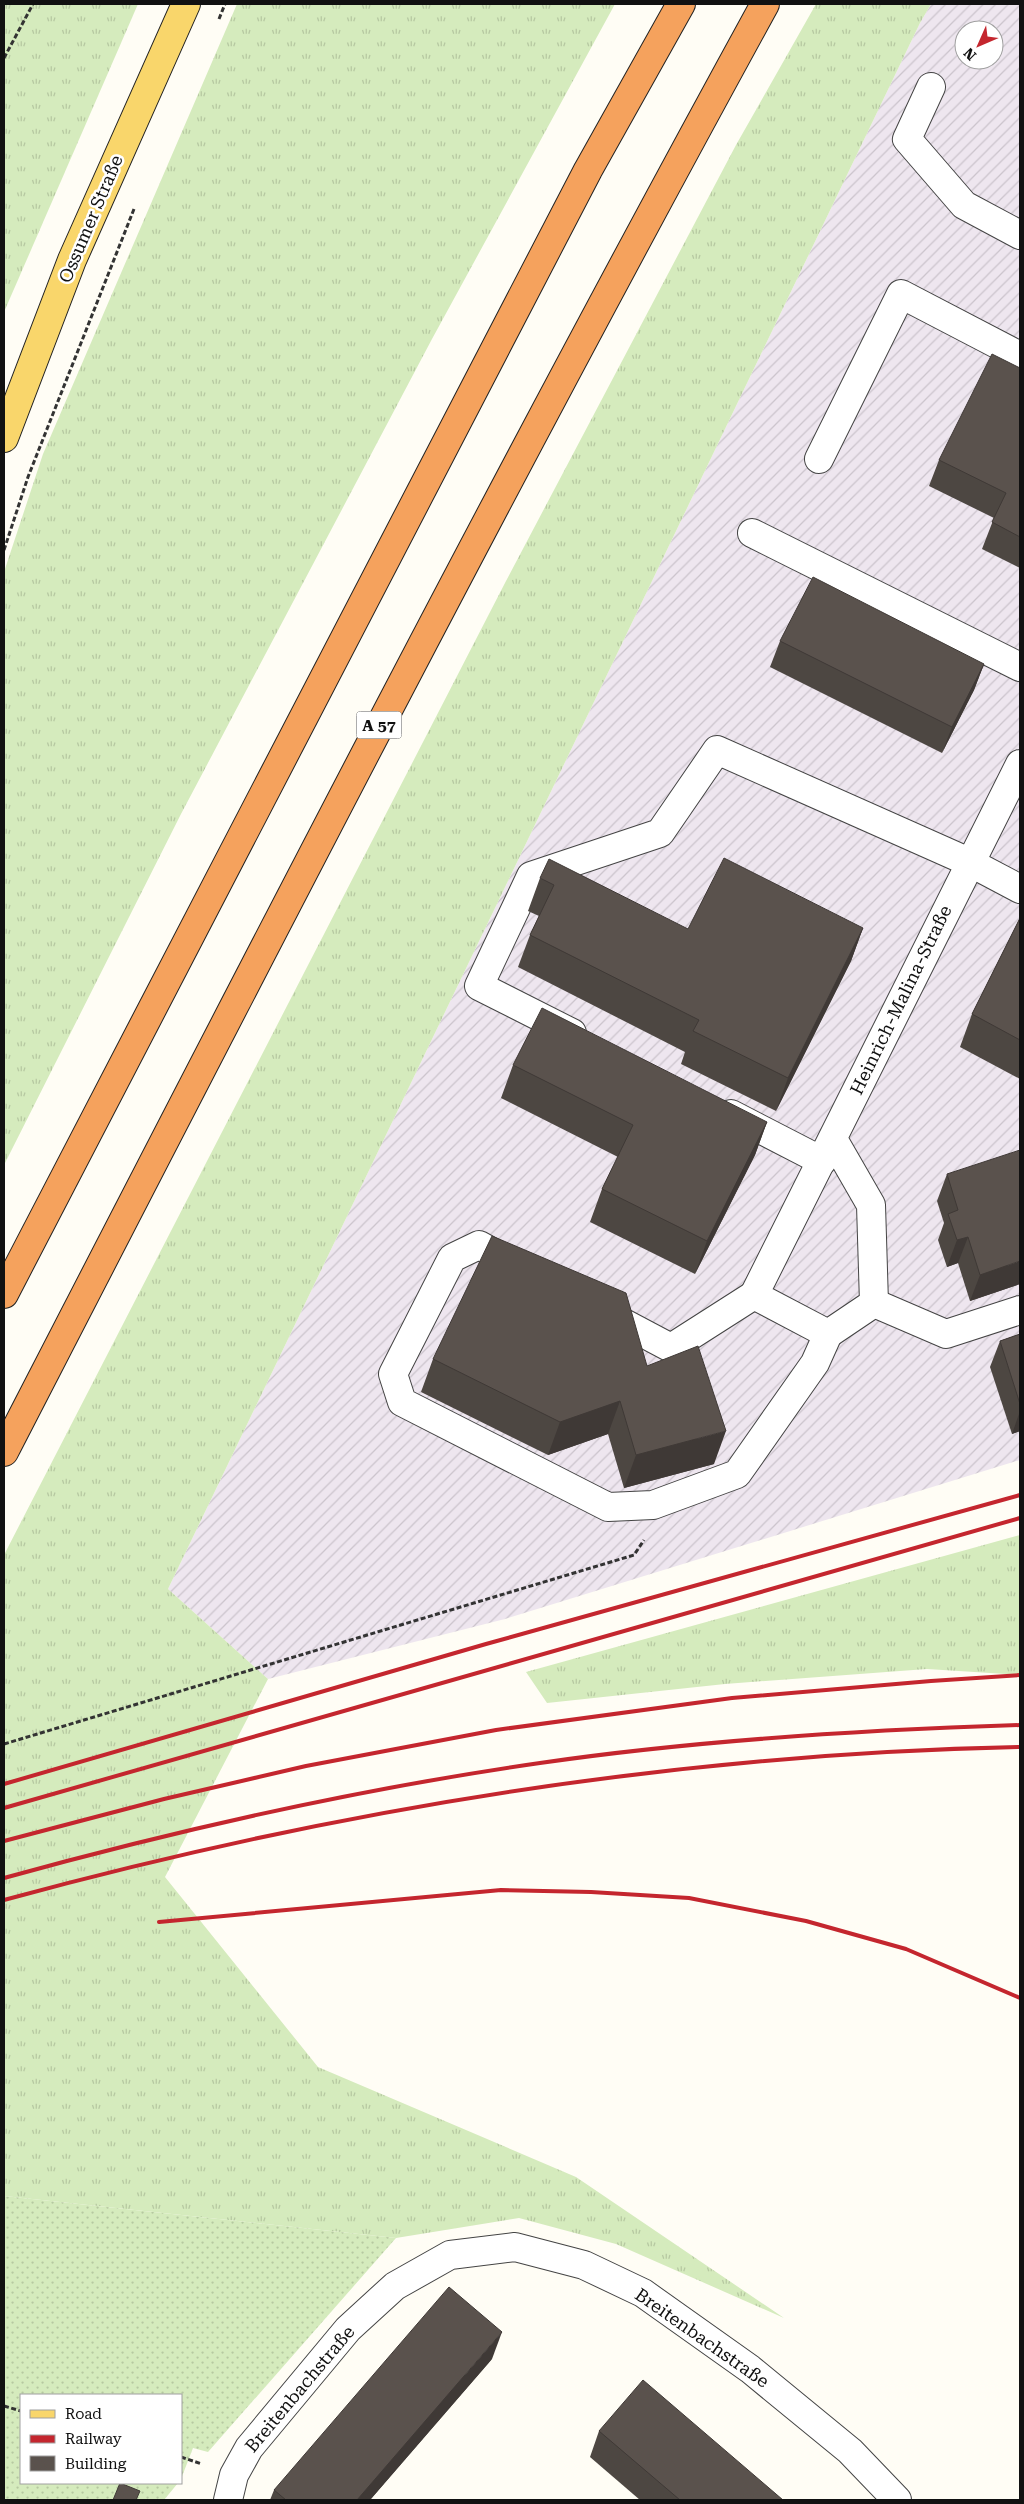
<svg xmlns="http://www.w3.org/2000/svg" width="1024" height="2504" viewBox="0 0 1024 2504" font-family="'Roboto Serif',serif">
  <style>
    .industrial { fill: url(#industrial-furrows); fill-rule: evenodd }
    .grass { fill: url(#grass-tufts) }
    .garden { fill: url(#garden-dots) }
    .lines { fill: none; stroke-linecap: round; stroke-linejoin: round }
    .minor-casing { stroke: #444; stroke-width: 30 }
    .major-casing { stroke: #222; stroke-width: 30 }
    .highway-casing { stroke: #222; stroke-width: 30 }
    .path { stroke: #333; stroke-width: 3; stroke-dasharray: 5 2.5; stroke-linecap: butt }
    .minor { stroke: #fff; stroke-width: 28 }
    .major { stroke: #f9d66b; stroke-width: 28 }
    .highway { stroke: #f5a25d; stroke-width: 28 }
    .rail { stroke: #c4262e; stroke-width: 4 }
    .wall { fill: #4d4742 }
    .shaded-wall { fill: #3f3936 }
    .building { fill: #5a524d; stroke: #3f3936 }
    .labels { text-anchor: middle; stroke-width: 5; stroke-linejoin: round; paint-order: stroke }
    .shield { fill: #fff; stroke: #585858; stroke-width: 1 }
    .shield-label { font-size: 16px; font-weight: bold; fill: #111 }
    .street-label { font-size: 18px; fill: #111; stroke: #fff }
  </style>
  <defs>
    <pattern id="industrial-furrows" width="10" height="10" patternUnits="userSpaceOnUse" patternTransform="scale(1.25)"><rect width="10" height="10" fill="#eee6ef"/><path d="M-1 1l2-2M0 10L10 0M9 11l2-2" fill="none" stroke="#cbc4cc"/></pattern>
    <pattern id="grass-tufts" width="24" height="20" patternUnits="userSpaceOnUse" patternTransform="scale(1.25)"><rect width="24" height="20" fill="#d5ebbd"/><path d="M3 7l-1-3M5 7V3M7 7l1-3M15 17l-1-3M17 17v-4M19 17l1-3" fill="none" stroke="#b6c8a1"/></pattern>
    <pattern id="garden-dots" width="8" height="8" patternUnits="userSpaceOnUse" patternTransform="scale(1.25)"><rect width="8" height="8" fill="#d5ebbd"/><path d="M2 2h.1M6 6h.1" fill="none" stroke="#b6c8a1" stroke-width="1.8" stroke-linecap="round"/></pattern>
  </defs>
  <rect width="100%" height="100%" fill="#fffdf5"/>
  <path class="industrial" d="M931 4H1020V1460L505 1619 268 1679 168 1589 920 23ZM964 30H994V60H964Z"/>
  <g class="grass">
    <path d="M4 4H138L4 312Z"/>
    <path d="M237 4H615L432 339 181 814 4 1165V572L43 454Z"/>
    <path d="M816 4H931L920 23 168 1589 268 1679 165 1877 318 2067 576 2177 784 2318 616 2244 519 2218 396 2238 4 2196V1555L506 581 736 145Z"/>
    <path d="M1020 1535V1675L927 1669 725 1684 547 1703 526 1672Z"/>
  </g>
  <path class="garden" d="M4 2196 396 2238 208 2452 193 2448 181 2479V2395H21V2483H178L164 2500H4Z"/>
  <g class="lines">
    <defs>
      <g id="minor">
        <path d="M931 87 907 139 964 205 1020 235"/>
        <path d="M819 459 901 294 1020 356"/>
        <path d="M752 533 1020 667"/>
        <path d="M572 1033 479 986 531 876 660 833 717 750 969 862 1020 889"/>
        <path d="M731 1114 822 1161"/>
        <path d="M833 1139 871 1205 874 1303 828 1334 754 1295 1020 764"/>
        <path d="M519 1267 479 1245 452 1258 393 1374 402 1402 608 1507 653 1505 737 1474 815 1363 828 1334"/>
        <path d="M874 1303 946 1334 1020 1310"/>
        <path d="M605 1313 671 1348 754 1295"/>
        <path d="M228 2500 234 2475 249 2448 348 2329 395 2286 450 2255 515 2247 584 2265 643 2293 750 2369 850 2451 897 2500"/>
      </g>
      <path id="major" d="M4 438 72 260 186 4"/>
      <g id="highway">
        <path d="M4 1294 588 170 681 4"/>
        <path d="M4 1452C254 967 503 482 765 4"/>
      </g>
    </defs>
    <use href="#minor" class="minor-casing"/>
    <use href="#major" class="major-casing"/>
    <use href="#highway" class="highway-casing"/>
    <g class="path">
      <path d="M219 19 225 4"/>
      <path d="M4 58 33 4"/>
      <path d="M4 550 28 477 134 209"/>
      <path d="M4 1744 634 1555 644 1540"/>
      <path d="M4 2406 21 2411"/>
      <path d="M181 2457 202 2464"/>
    </g>
    <use href="#minor" class="minor"/>
    <use href="#major" class="major"/>
    <use href="#highway" class="highway"/>
    <g class="rail">
      <path d="M4 1784 486 1644 1020 1495"/>
      <path d="M4 1808 1020 1518"/>
      <path d="M4 1841 164 1799 306 1766 496 1730 732 1698 931 1681 1020 1675"/>
      <path d="M4 1878C181 1829 359 1789 540 1763 699 1740 860 1730 1020 1725"/>
      <path d="M4 1900C337 1809 675 1754 1020 1747"/>
      <path d="M159 1922 501 1890 591 1892 689 1898 806 1921 906 1949 1020 1998"/>
    </g>
  </g>
  <g class="wall">
    <path d="M1020 368V568L982 549 994 518 929 486 939 460Z"/>
    <path d="M780 641 984 664 974 690 942 753 770 667Z"/>
    <path d="M540 878 688 929 863 928 851 961 776 1111 681 1064 685 1052 518 967 530 935 539 916 528 911Z"/>
    <path d="M1020 918V1079L960 1047 972 1014Z"/>
    <path d="M513 1065 767 1122 755 1155 695 1274 590 1222 602 1189 618 1157 501 1098Z"/>
    <path d="M947 1174 1020 1284 970 1301 958 1263 947 1267 938 1240 944 1223 937 1201Z"/>
    <path d="M1020 1334V1431L1012 1434 990 1367 1000 1341Z"/>
    <path d="M433 1359 647 1366 714 1464 624 1488 608 1434 548 1455 421 1392Z"/>
    <path d="M492 2359 370 2500H270L274 2490Z"/>
    <path d="M599 2431 783 2500H640L590 2457Z"/>
  </g>
  <g class="shaded-wall">
    <path d="M984 664 974 690 942 753 952 727Z"/>
    <path d="M863 928 851 961 776 1111 788 1078Z"/>
    <path d="M767 1122 755 1155 695 1274 707 1241Z"/>
    <path d="M968 1237 958 1263 947 1267 957 1240Z"/>
    <path d="M1020 1261V1284L970 1301 980 1275Z"/>
    <path d="M620 1401 608 1434 548 1455 560 1422Z"/>
    <path d="M1020 1411V1431L1012 1434Z"/>
    <path d="M726 1431 714 1464 624 1488 636 1455Z"/>
    <path d="M502 2332 492 2359 370 2500H357Z"/>
  </g>
  <g class="building">
    <path d="M992 354 1020 368V537L992 522 1006 493 939 460Z"/>
    <path d="M813 577 984 664 952 727 780 641Z"/>
    <path d="M724 858 863 928 788 1078 693 1031 699 1020 530 935 554 885 540 878 549 859 688 929Z"/>
    <path d="M1020 918V1040L972 1014Z"/>
    <path d="M542 1008 767 1122 707 1241 602 1189 633 1125 513 1065Z"/>
    <path d="M1020 1150V1261L980 1275 968 1237 957 1240 948 1214 958 1210 947 1174Z"/>
    <path d="M492 1236 626 1293 647 1366 698 1346 726 1431 636 1455 620 1401 560 1422 433 1359Z"/>
    <path d="M1020 1334V1404L1000 1341Z"/>
    <path d="M449 2287 502 2332 357 2500H286L274 2490Z"/>
    <path d="M643 2380 783 2500H680L599 2431Z"/>
    <path d="M120 2483 140 2491 136 2500H113Z"/>
  </g>
  <g class="labels">
    <rect class="shield" x="356.5" y="711.5" width="45" height="27" rx="4"/>
    <g class="shield-label">
      <text x="379" y="731">A 57</text>
    </g>
    <g class="street-label">
      <text transform="translate(91 219) rotate(-67)" y="6">Ossumer Straße</text>
      <text transform="translate(901 1000) rotate(-64)" y="6">Heinrich-Malina-Straße</text>
      <text transform="translate(702 2338) rotate(35)" y="6">Breitenbachstraße</text>
      <text transform="translate(300 2389) rotate(-50)" y="6">Breitenbachstraße</text>
    </g>
  </g>
  <rect width="1024" height="2504" fill="none" stroke="#111111" stroke-width="10"/>
  <rect x="20" y="2394" width="162" height="90" fill="#ffffff" stroke="#a0a0a0"/>
  <rect x="30" y="2410" width="25" height="8" fill="#f9d66b" stroke="#a0a0a0"/>
  <text x="65" y="2419" font-size="15" fill="#111111">Road</text>
  <rect x="30" y="2435" width="25" height="8" fill="#c4262e" stroke="#a0a0a0"/>
  <text x="65" y="2444" font-size="15" fill="#111111">Railway</text>
  <rect x="30" y="2456" width="25" height="15" fill="#5a524d" stroke="#a0a0a0"/>
  <text x="65" y="2469" font-size="15" fill="#111111">Building</text>
  <g transform="translate(979 45) rotate(225)"><circle r="24" fill="#ffffff" stroke="#a0a0a0"/>
  <path d="M0-4L9 19L0 12L-9 19Z" fill="#c4262e"/>
  <text y="-8" font-size="14" font-weight="bold" text-anchor="middle" fill="#111111">N</text>
  </g>
</svg>
